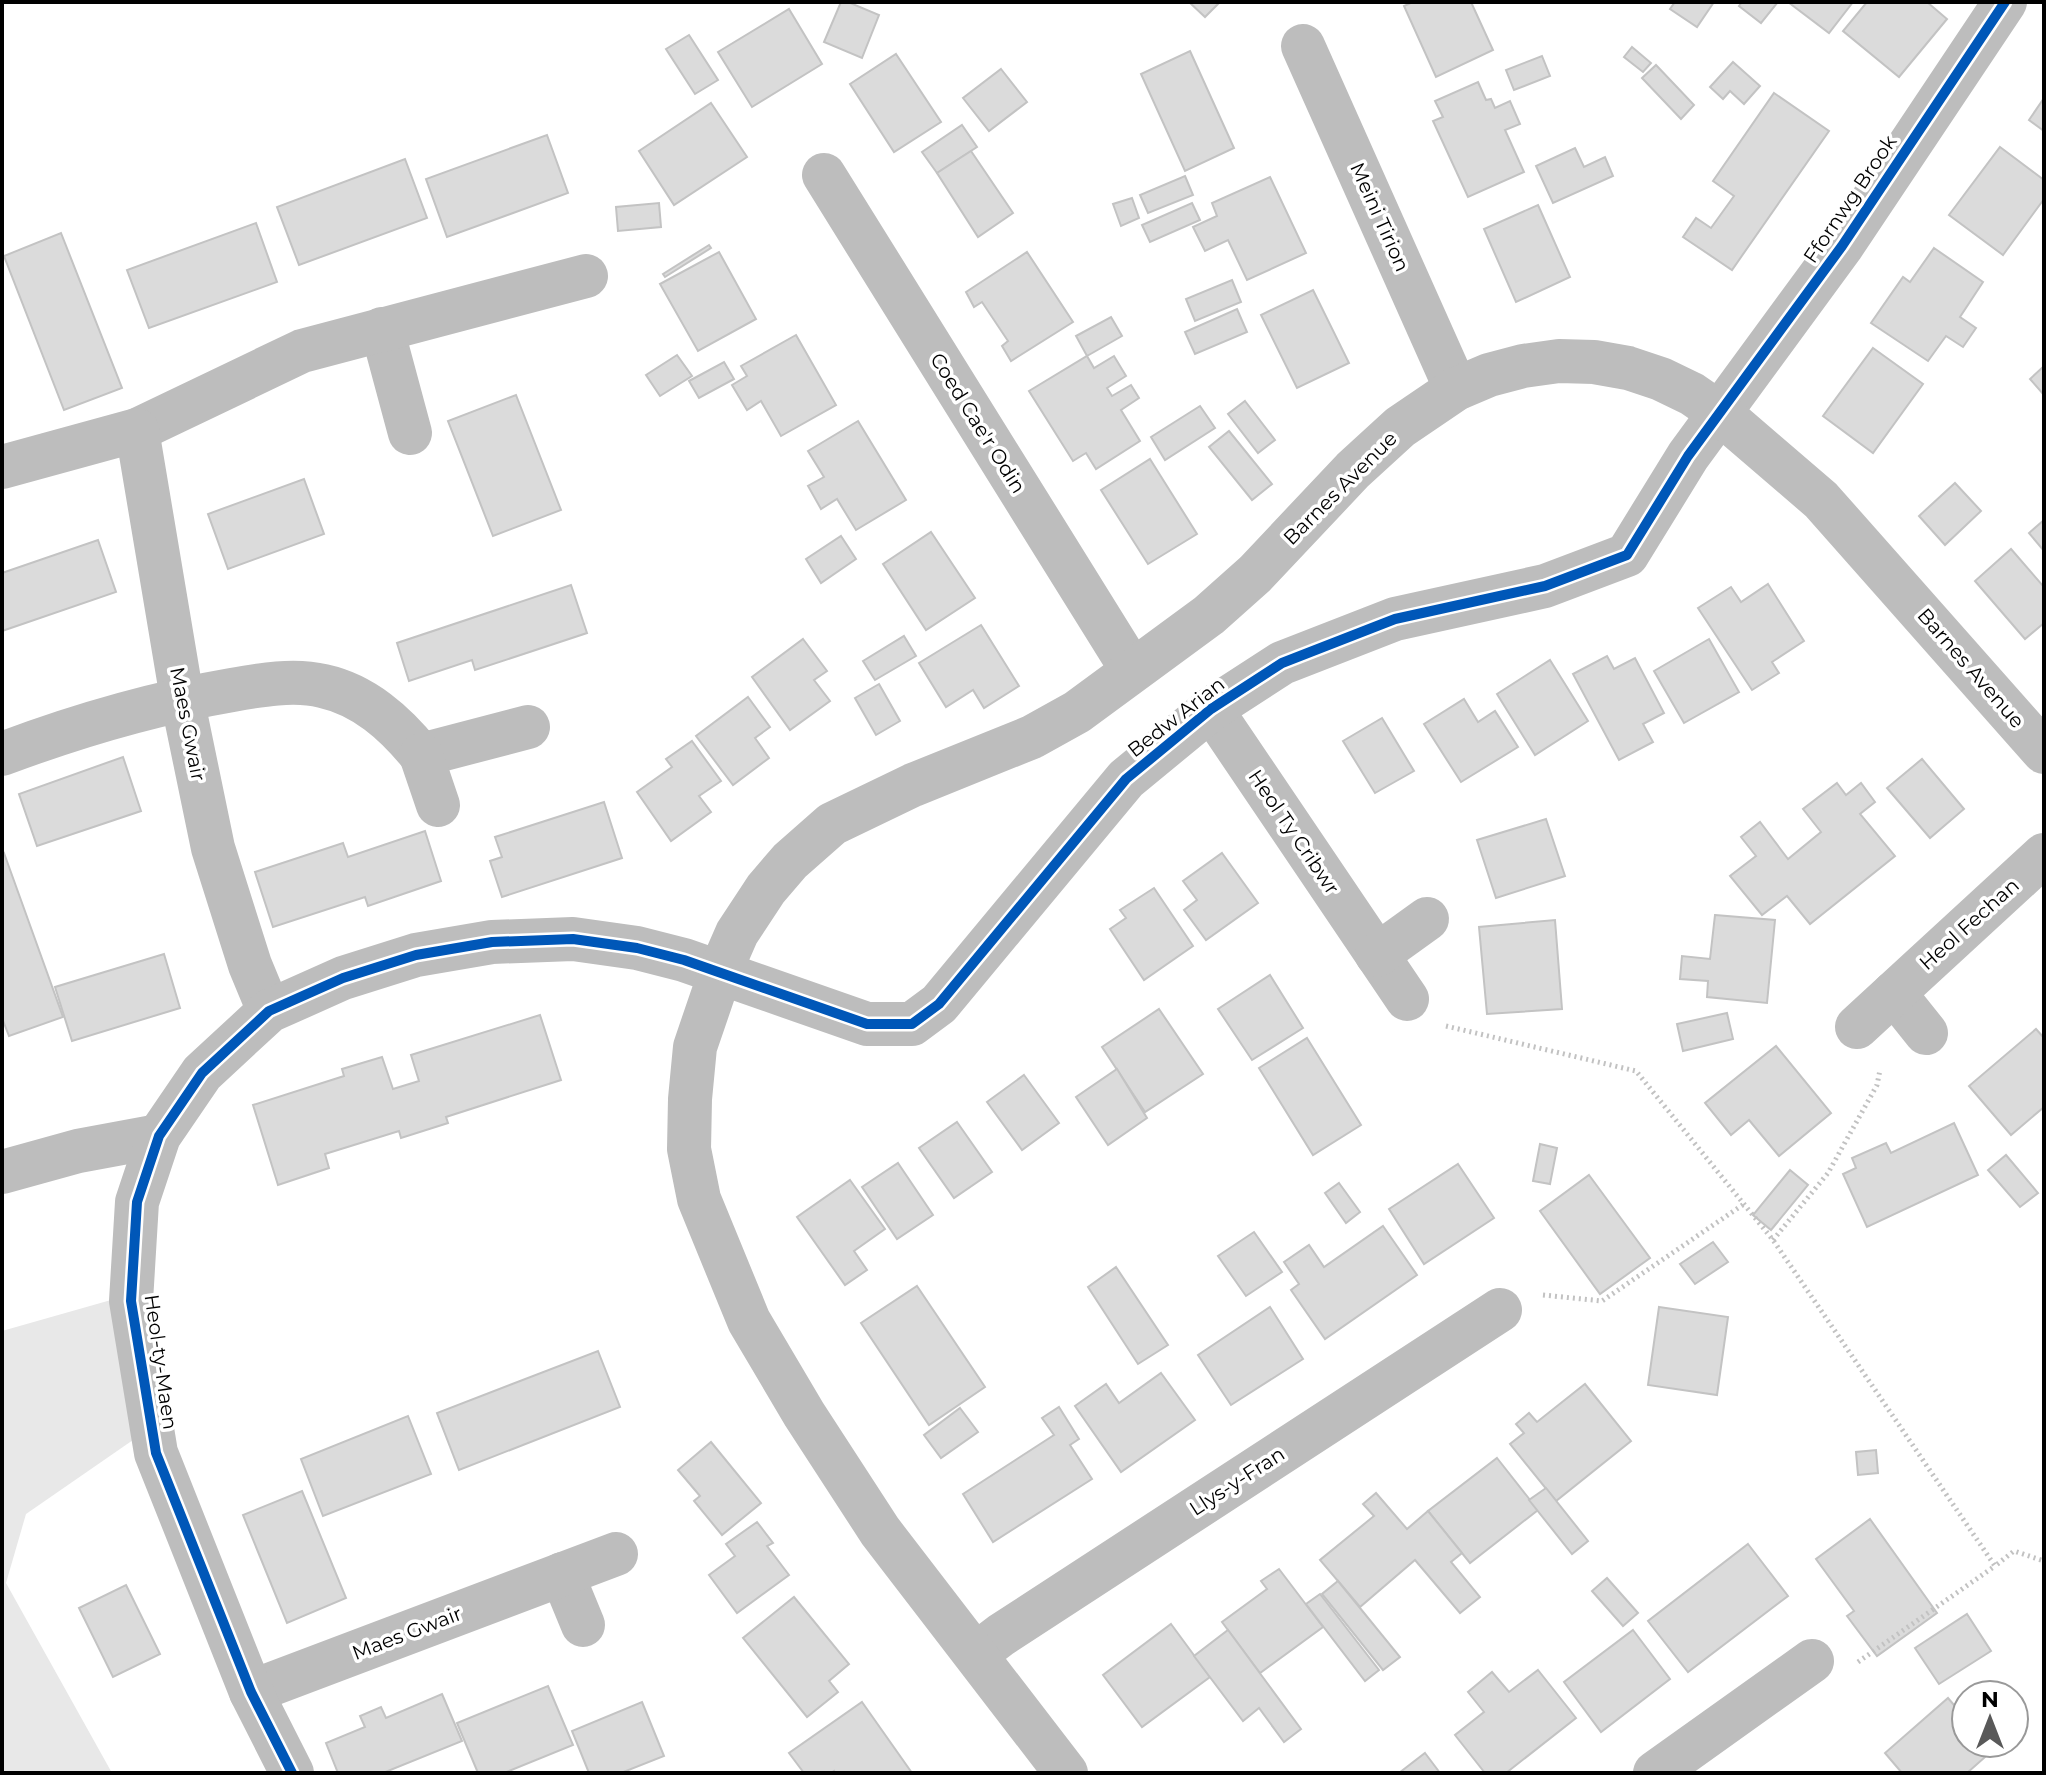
<svg xmlns="http://www.w3.org/2000/svg" width="2046" height="1775" viewBox="0 0 2046 1775" font-family="Montserrat,sans-serif">
  <style>
    .green { fill: #e8e8e8 }
    .building { fill: #dbdbdb; stroke: #c3c3c3; stroke-width: 2 }
    .lines { fill: none; stroke-linecap: round; stroke-linejoin: round }
    .path { stroke: #c2c2c2; stroke-width: 5; stroke-dasharray: 2 4; stroke-linecap: butt }
    .minor { stroke: #bdbdbd; stroke-width: 44 }
    .cycleway-casing { stroke: #fff; stroke-width: 15 }
    .cycleway { stroke: #0057b8; stroke-width: 10 }
    .labels { text-anchor: middle; stroke-width: 7; stroke-linejoin: round; paint-order: stroke }
    .street-label { font-size: 20px; fill: #000; stroke: #fff }
  </style>
  <rect width="100%" height="100%" fill="#fff"/>
  <path class="green" d="M111 1300 133 1440 26 1514 6 1583 112 1773H2V1331Z"/>
  <g class="building">
    <path d="M841 2H848L879 15 862 58 824 42Z"/>
    <path d="M1189 2H1220L1205 17Z"/>
    <path d="M1413 2H1471L1493 50 1436 77 1404 6Z"/>
    <path d="M1675 2H1714L1697 27 1670 9Z"/>
    <path d="M1742 2H1778L1761 23 1739 6Z"/>
    <path d="M1788 2H1853L1829 33Z"/>
    <path d="M1867 2H1927L1947 19 1899 77 1843 31Z"/>
    <path d="M789 9 822 64 752 107 718 52Z"/>
    <path d="M689 35 718 80 695 94 666 49Z"/>
    <path d="M1632 47 1651 63 1643 72 1624 57Z"/>
    <path d="M1190 51 1234 148 1185 171 1141 74Z"/>
    <path d="M896 54 941 122 894 152 850 84Z"/>
    <path d="M1542 56 1550 76 1514 90 1506 70Z"/>
    <path d="M1733 62 1760 86 1744 104 1730 91 1723 99 1710 87Z"/>
    <path d="M1656 65 1694 105 1681 119 1642 78Z"/>
    <path d="M1001 69 1027 102 989 131 963 98Z"/>
    <path d="M1478 82 1486 100 1491 99 1495 108 1510 101 1520 124 1505 130 1524 172 1468 197 1433 121 1443 117 1435 101Z"/>
    <path d="M1774 93 1829 131 1732 270 1683 237 1696 218 1711 228 1734 196 1713 181Z"/>
    <path d="M2044 98V131L2029 120Z"/>
    <path d="M711 103 747 157 674 205 639 151Z"/>
    <path d="M962 125 977 147 937 173 922 152Z"/>
    <path d="M547 135 568 193 447 237 426 179Z"/>
    <path d="M2000 147 2044 180V199L2003 255 1949 215Z"/>
    <path d="M1575 148 1584 167 1605 157 1613 176 1553 203 1536 166Z"/>
    <path d="M971 151 1013 213 978 237 937 173Z"/>
    <path d="M405 159 427 218 299 265 277 207Z"/>
    <path d="M1185 176 1193 195 1148 213 1140 195Z"/>
    <path d="M1270 177 1306 253 1247 280 1228 240 1205 251 1193 227 1217 216 1212 203Z"/>
    <path d="M1132 198 1139 218 1121 226 1113 204Z"/>
    <path d="M659 203 661 227 618 231 616 207Z"/>
    <path d="M1192 203 1200 220 1150 242 1142 225Z"/>
    <path d="M1538 205 1570 277 1516 302 1484 229Z"/>
    <path d="M256 223 277 282 149 328 127 270Z"/>
    <path d="M61 233 122 388 64 410 4 256Z"/>
    <path d="M709 245 711 248 665 277 663 274Z"/>
    <path d="M1934 248 1983 282 1960 317 1976 328 1963 347 1946 336 1928 361 1871 323 1903 277 1910 282Z"/>
    <path d="M719 252 756 319 698 351 660 284Z"/>
    <path d="M1027 252 1073 322 1011 361 1002 346 1008 341 982 302 974 307 966 292Z"/>
    <path d="M1232 280 1241 302 1195 321 1186 299Z"/>
    <path d="M1313 290 1349 363 1297 388 1261 315Z"/>
    <path d="M1237 309 1247 332 1195 354 1185 332Z"/>
    <path d="M1111 317 1122 336 1087 356 1076 336Z"/>
    <path d="M796 335 836 405 781 436 761 401 747 410 732 385 747 376 741 366Z"/>
    <path d="M1873 348 1923 384 1873 453 1823 416Z"/>
    <path d="M677 355 692 376 660 396 646 375Z"/>
    <path d="M1087 356 1094 368 1114 356 1126 376 1107 388 1112 396 1131 385 1139 398 1121 410 1140 441 1096 469 1086 453 1073 461 1029 391Z"/>
    <path d="M724 362 734 379 699 398 689 381Z"/>
    <path d="M2044 366V395L2030 379Z"/>
    <path d="M516 395 561 510 493 536 448 421Z"/>
    <path d="M1245 401 1275 440 1258 453 1228 414Z"/>
    <path d="M1200 406 1215 428 1165 460 1151 437Z"/>
    <path d="M858 421 906 500 856 530 837 499 821 509 808 486 824 477 808 451Z"/>
    <path d="M1229 431 1272 484 1252 500 1209 447Z"/>
    <path d="M1150 459 1197 534 1148 564 1101 490Z"/>
    <path d="M304 479 324 534 228 569 208 514Z"/>
    <path d="M1955 483 1981 511 1945 545 1919 516Z"/>
    <path d="M2044 520V551L2029 533Z"/>
    <path d="M931 532 975 598 926 630 883 564Z"/>
    <path d="M841 536 856 559 821 583 806 559Z"/>
    <path d="M98 540 116 592 2 631V573Z"/>
    <path d="M2011 549 2044 587V623L2025 639 1975 581Z"/>
    <path d="M1768 584 1804 641 1772 662 1779 673 1752 690 1698 608 1731 587 1741 602Z"/>
    <path d="M571 585 587 633 475 670 472 660 409 681 397 643Z"/>
    <path d="M981 625 1019 686 984 708 973 690 946 707 919 663Z"/>
    <path d="M904 636 916 656 875 680 863 661Z"/>
    <path d="M803 639 827 671 814 680 830 701 790 730 752 677Z"/>
    <path d="M1709 639 1739 692 1684 723 1654 671Z"/>
    <path d="M1607 656 1614 669 1635 658 1664 713 1643 724 1653 742 1619 760 1573 674Z"/>
    <path d="M1550 660 1588 721 1535 755 1497 694Z"/>
    <path d="M879 684 900 721 876 735 855 698Z"/>
    <path d="M748 697 770 727 755 738 769 758 733 785 696 736Z"/>
    <path d="M1464 699 1478 722 1495 711 1518 747 1461 782 1424 724Z"/>
    <path d="M1382 718 1414 771 1375 793 1343 741Z"/>
    <path d="M692 741 721 781 699 796 711 812 671 841 637 792 672 767 666 759Z"/>
    <path d="M123 757 141 811 37 846 19 794Z"/>
    <path d="M1922 759 1964 809 1930 838 1887 788Z"/>
    <path d="M1837 783 1846 795 1861 783 1875 802 1860 814 1895 856 1810 924 1787 896 1762 915 1730 876 1756 856 1741 837 1760 822 1788 859 1821 832 1803 809Z"/>
    <path d="M604 802 622 858 502 897 490 861 502 857 495 837Z"/>
    <path d="M1546 819 1565 876 1496 898 1477 840Z"/>
    <path d="M425 831 441 881 368 906 365 897 273 927 255 872 343 843 348 857Z"/>
    <path d="M4 853 63 1017 9 1036 2 1018V854Z"/>
    <path d="M1222 853 1258 903 1206 940 1184 910 1197 900 1183 881Z"/>
    <path d="M1154 888 1193 946 1144 980 1110 929 1126 918 1120 910Z"/>
    <path d="M1715 915 1775 920 1767 1003 1707 997 1708 981 1680 979 1682 956 1710 959Z"/>
    <path d="M1555 920 1562 1009 1487 1014 1479 927Z"/>
    <path d="M164 954 180 1008 72 1041 55 987Z"/>
    <path d="M1270 975 1303 1028 1252 1060 1218 1009Z"/>
    <path d="M1159 1009 1203 1074 1145 1112 1102 1047Z"/>
    <path d="M1727 1013 1733 1039 1683 1051 1677 1024Z"/>
    <path d="M540 1015 561 1080 446 1117 448 1123 401 1138 399 1131 325 1154 329 1168 278 1185 253 1105 344 1076 342 1069 382 1057 393 1089 419 1081 411 1055Z"/>
    <path d="M2036 1029 2044 1038V1107L2011 1135 1969 1086Z"/>
    <path d="M1307 1038 1361 1125 1313 1155 1259 1068Z"/>
    <path d="M1776 1046 1831 1113 1779 1156 1749 1120 1731 1135 1705 1103Z"/>
    <path d="M1117 1069 1147 1118 1108 1145 1076 1097Z"/>
    <path d="M1024 1075 1059 1123 1022 1150 987 1102Z"/>
    <path d="M957 1122 992 1172 954 1198 919 1148Z"/>
    <path d="M1954 1123 1978 1175 1867 1227 1843 1174 1856 1168 1852 1158 1886 1143 1891 1153Z"/>
    <path d="M1540 1144 1557 1148 1550 1184 1533 1181Z"/>
    <path d="M2006 1155 2038 1193 2020 1207 1988 1170Z"/>
    <path d="M898 1163 933 1215 897 1239 862 1187Z"/>
    <path d="M1458 1164 1494 1218 1424 1264 1389 1209Z"/>
    <path d="M1790 1170 1808 1185 1771 1230 1753 1215Z"/>
    <path d="M1589 1175 1650 1258 1600 1294 1540 1211Z"/>
    <path d="M850 1180 885 1229 854 1251 867 1270 845 1285 797 1217Z"/>
    <path d="M1339 1183 1360 1212 1346 1223 1325 1193Z"/>
    <path d="M1383 1226 1417 1275 1325 1339 1291 1290 1299 1284 1284 1262 1309 1245 1324 1267Z"/>
    <path d="M1254 1232 1282 1272 1246 1296 1218 1256Z"/>
    <path d="M1713 1242 1728 1262 1695 1284 1680 1264Z"/>
    <path d="M1116 1267 1168 1345 1138 1364 1088 1287Z"/>
    <path d="M917 1286 985 1387 929 1425 861 1323Z"/>
    <path d="M1270 1307 1303 1359 1231 1405 1198 1355Z"/>
    <path d="M1659 1307 1728 1317 1717 1395 1648 1385Z"/>
    <path d="M598 1351 620 1407 459 1470 437 1413Z"/>
    <path d="M1161 1373 1195 1420 1121 1472 1075 1406 1106 1384 1119 1403Z"/>
    <path d="M1585 1384 1631 1441 1556 1501 1510 1444 1524 1433 1516 1424 1529 1413 1537 1422Z"/>
    <path d="M1059 1407 1079 1439 1070 1445 1092 1479 993 1542 963 1494 1054 1435 1042 1418Z"/>
    <path d="M960 1408 978 1432 941 1458 924 1435Z"/>
    <path d="M408 1416 431 1474 323 1516 301 1459Z"/>
    <path d="M711 1442 761 1503 722 1535 694 1501 700 1496 678 1470Z"/>
    <path d="M1876 1450 1878 1473 1858 1475 1856 1452Z"/>
    <path d="M1497 1458 1538 1510 1470 1563 1428 1511Z"/>
    <path d="M1546 1488 1588 1541 1572 1554 1529 1500Z"/>
    <path d="M302 1491 346 1598 287 1623 243 1515Z"/>
    <path d="M1376 1493 1407 1529 1428 1511 1462 1553 1451 1562 1480 1597 1460 1613 1415 1560 1360 1607 1320 1560 1374 1516 1363 1504Z"/>
    <path d="M1870 1519 1937 1613 1877 1656 1847 1616 1854 1611 1816 1559Z"/>
    <path d="M757 1522 773 1543 767 1546 789 1575 737 1613 709 1575 735 1556 726 1544Z"/>
    <path d="M1748 1544 1788 1596 1688 1672 1648 1621Z"/>
    <path d="M1279 1569 1323 1627 1260 1673 1222 1622 1267 1589 1261 1581Z"/>
    <path d="M1607 1578 1638 1613 1623 1626 1592 1591Z"/>
    <path d="M1338 1581 1400 1657 1383 1670 1322 1594Z"/>
    <path d="M126 1585 160 1654 113 1677 79 1608Z"/>
    <path d="M1320 1594 1379 1670 1365 1681 1306 1604Z"/>
    <path d="M794 1597 849 1664 829 1681 838 1692 807 1717 743 1638Z"/>
    <path d="M1967 1614 1991 1651 1939 1684 1915 1648Z"/>
    <path d="M1171 1624 1210 1677 1142 1727 1103 1675Z"/>
    <path d="M1228 1630 1301 1729 1284 1742 1259 1708 1243 1721 1194 1656Z"/>
    <path d="M1633 1630 1670 1679 1601 1732 1564 1682Z"/>
    <path d="M1538 1670 1576 1718 1506 1773H1485L1455 1735 1484 1712 1468 1692 1492 1672 1509 1692Z"/>
    <path d="M548 1686 573 1745 504 1773H478L457 1723Z"/>
    <path d="M442 1694 462 1741 383 1773H338L326 1743 365 1727 360 1716 381 1707 386 1718Z"/>
    <path d="M1948 1698 1966 1719V1743H1987L1993 1750 1967 1773H1902L1885 1753Z"/>
    <path d="M642 1702 664 1756 621 1773H589L572 1731Z"/>
    <path d="M862 1702 912 1773H835L834 1771 831 1773H804L789 1753Z"/>
    <path d="M1425 1753 1440 1773H1399Z"/>
  </g>
  <g class="lines">
    <g class="path">
      <path d="M1446 1026 1636 1071 1773 1240 1995 1566 2014 1551 2044 1561"/>
      <path d="M1773 1240 1828 1173 1877 1085 1880 1070"/>
      <path d="M1543 1295 1602 1301 1744 1204"/>
      <path d="M1858 1662 1995 1566"/>
    </g>
    <g class="minor">
      <path d="M1303 46 1456 389"/>
      <path d="M824 175 1132 670"/>
      <path d="M382 329 410 433"/>
      <path d="M137 430 302 351 586 276"/>
      <path d="M2 467 137 430 182 698 213 848 250 965 269 1011"/>
      <path d="M1211 709 1407 999"/>
      <path d="M2 754C79 725 150 704 232 690 260 685 294 679 323 686 364 695 395 723 421 755L528 727"/>
      <path d="M421 755 438 805"/>
      <path d="M1377 955 1427 919"/>
      <path d="M1894 993 1926 1033"/>
      <path d="M1857 1027 2044 855"/>
      <path d="M2 1172 78 1151 159 1136"/>
      <path d="M562 1574 583 1625"/>
      <path d="M976 1654 1001 1635 1500 1310"/>
      <path d="M251 1692 616 1554"/>
      <path d="M292 1773 251 1692 156 1453 131 1301 137 1202 159 1136 202 1073 269 1011 343 978 416 955 492 942 573 939 637 948 684 960 867 1024H912L939 1004 1126 779 1211 709 1282 663 1395 619 1545 586 1627 555 1688 456 1842 246 2005 2"/>
      <path d="M1066 1773 880 1531 804 1414 749 1321 699 1199 689 1149 690 1099 695 1047 723 965 737 933 766 889 790 861 832 824 913 785 1032 737 1077 712 1209 615 1255 574 1353 470 1400 427 1456 389 1489 375 1523 366 1559 361 1594 362 1628 368 1661 379 1692 394 1721 414 1821 500 2044 752"/>
      <path d="M1655 1773 1812 1661"/>
    </g>
    <defs>
      <path id="cycleway" d="M292 1773 251 1692 156 1453 131 1301 137 1202 159 1136 202 1073 269 1011 343 978 416 955 492 942 573 939 637 948 684 960 867 1024H912L939 1004 1126 779 1211 709 1282 663 1395 619 1545 586 1627 555 1688 456 1842 246 2005 2"/>
    </defs>
    <use href="#cycleway" class="cycleway-casing"/>
    <use href="#cycleway" class="cycleway"/>
  </g>
  <g class="labels">
    <g class="street-label">
      <text transform="translate(1850 199) rotate(-56)" y="7">Ffornwg Brook</text>
      <text transform="translate(1380 217) rotate(66)" y="7">Meini Tirion</text>
      <text transform="translate(978 423) rotate(58)" y="7">Coed Cae'r Odin</text>
      <text transform="translate(1340 488) rotate(-45)" y="7">Barnes Avenue</text>
      <text transform="translate(1971 668) rotate(49)" y="7">Barnes Avenue</text>
      <text transform="translate(1176 717) rotate(-38)" y="7">Bedw Arian</text>
      <text transform="translate(188 724) rotate(79)" y="7">Maes Gwair</text>
      <text transform="translate(1294 832) rotate(56)" y="7">Heol Ty Cribwr</text>
      <text transform="translate(1969 924) rotate(-42)" y="7">Heol Fechan</text>
      <text transform="translate(161 1362) rotate(82)" y="7">Heol-ty-Maen</text>
      <text transform="translate(1237 1481) rotate(-33)" y="7">Llys-y-Fran</text>
      <text transform="translate(407 1633) rotate(-21)" y="7">Maes Gwair</text>
    </g>
  </g>
  <rect width="2046" height="1775" fill="none" stroke="#000000" stroke-width="8"/>
  <g transform="translate(1990 1719)"><circle r="38" fill="#ffffff" stroke="#999999" stroke-width="2"/>
  <path d="M0-6L14 30L0 20L-14 30Z" fill="#595959"/>
  <text y="-12" font-size="22" font-weight="bold" text-anchor="middle" fill="#000000">N</text>
  </g>
</svg>
